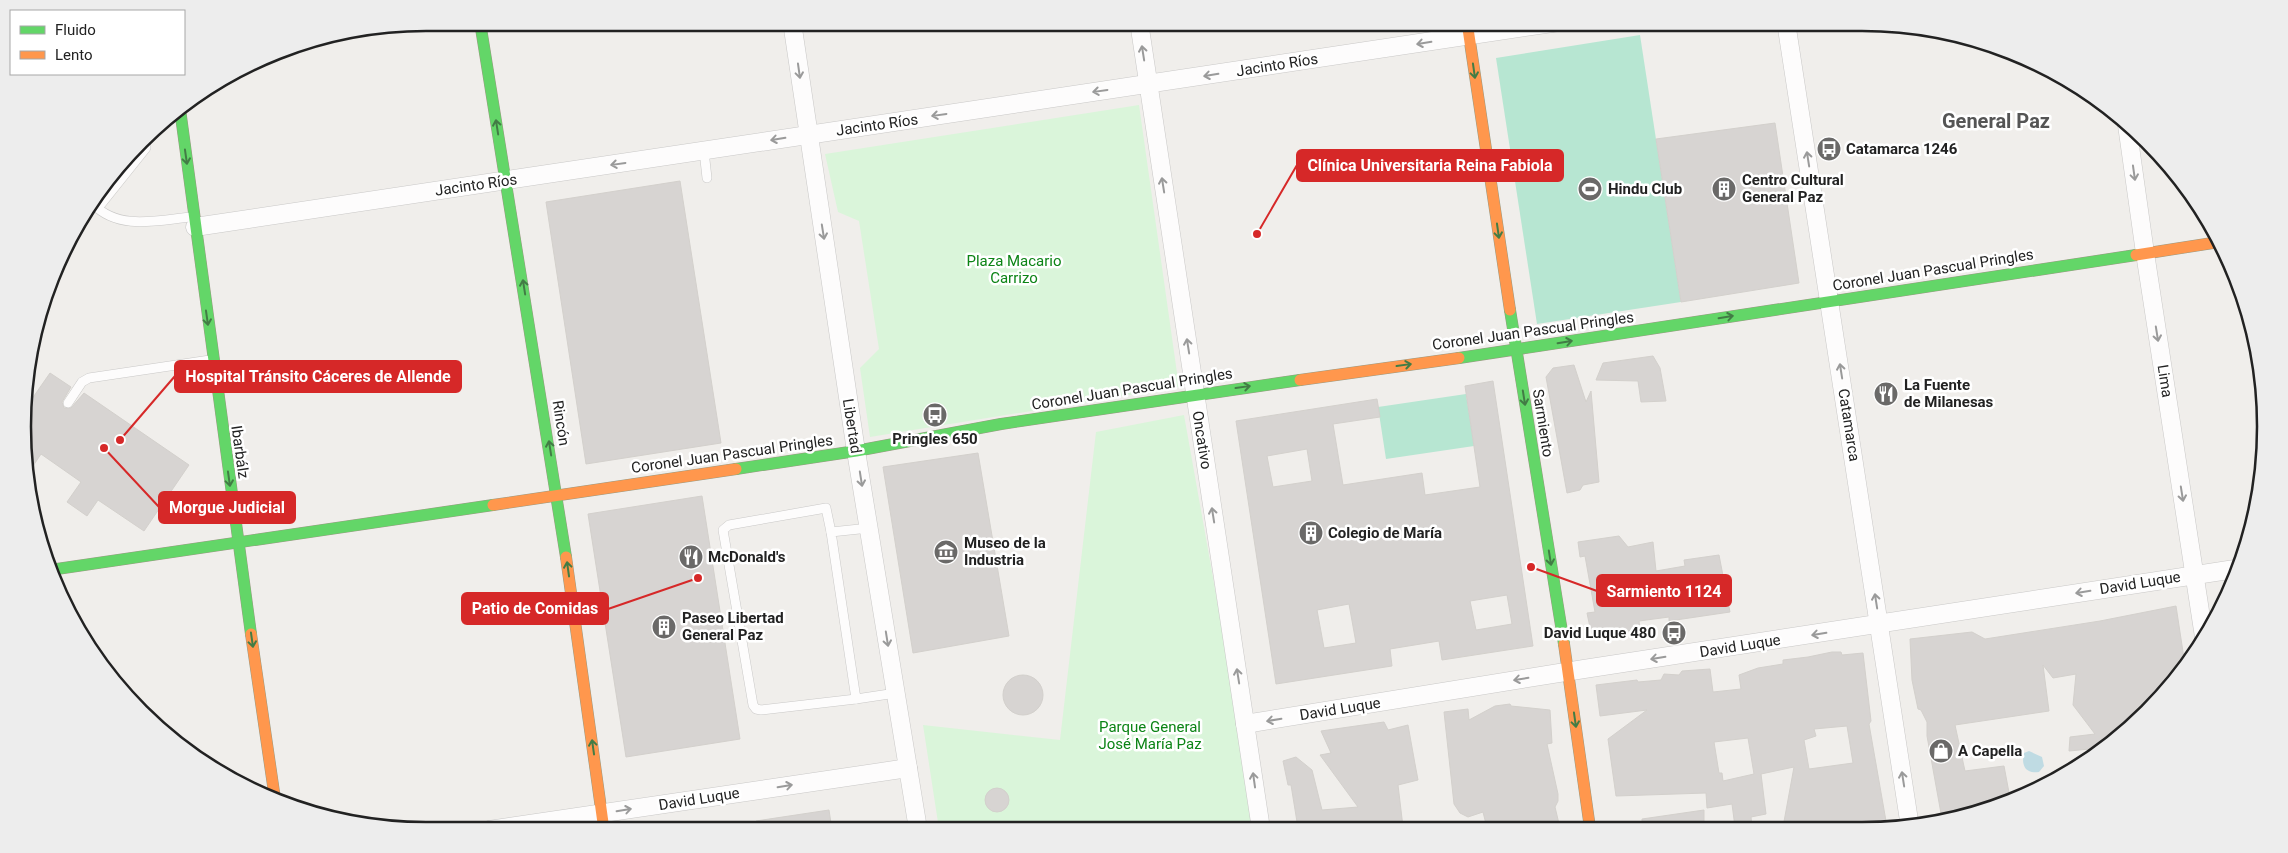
<svg xmlns="http://www.w3.org/2000/svg" width="2288" height="853" viewBox="0 0 2288 853" font-family="Roboto,sans-serif">
  <style>
    .park { fill: #daf5da }
    .pitch { fill: #b7e6d2 }
    .water { fill: #bfdbe3 }
    .building { fill: #d7d4d2; stroke: #d3d0cc; fill-rule: evenodd }
    .lines { fill: none; stroke-linecap: round; stroke-linejoin: round }
    .lane-casing { stroke: #c9c8c7; stroke-width: 10 }
    .street-casing { stroke: #c9c8c7; stroke-width: 19 }
    .fast-casing { stroke: #999a82; stroke-width: 12 }
    .slow-casing { stroke: #999a82; stroke-width: 12 }
    .lane { stroke: #fdfcfc; stroke-width: 9 }
    .street { stroke: #fdfcfc; stroke-width: 18 }
    .fast { stroke: #63d668; stroke-width: 11 }
    .slow { stroke: #ff974d; stroke-width: 11 }
    .oneway { stroke: #9a9a9a }
    .oneway2 { stroke: #427c45 }
    .labels { text-anchor: middle; stroke-width: 5; stroke-linejoin: round; paint-order: stroke }
    .street-label { font-size: 15px; fill: #222; stroke: #fff }
    .poi-label { font-size: 15px; font-weight: bold; fill: #222; stroke: #fff; text-anchor: start }
    .park-label { font-size: 15px; fill: #0c8416; stroke: #fff }
    .district-label { font-size: 20px; font-weight: bold; fill: #555; stroke: #fff }
    .rim { fill: none; stroke: #222; stroke-width: 2.5 }
    .leader { fill: none; stroke: #d62828; stroke-width: 2 }
    .callout-dot { fill: #d62828; stroke: #fff; stroke-width: 2 }
    .callout { fill: #d62828; stroke: #d62828; stroke-width: 2 }
    .callout-label { font-size: 16px; text-anchor: middle; font-weight: bold; fill: #fff }
  </style>
  <rect width="100%" height="100%" fill="#f0eeeb"/>
  <g class="park">
    <path d="M1139 105 1179 387 870 437 860 368 879 349 859 221 838 212 825 154Z"/>
    <path d="M1184 415 1237 712 1254 829H939L923 725 1060 740 1096 432Z"/>
  </g>
  <g class="pitch">
    <path d="M1640 35 1681 302 1537 324 1496 58Z"/>
    <path d="M1466 394 1474 446 1386 459 1378 407Z"/>
  </g>
  <path class="water" d="M2029 751 2042 757 2044 766 2039 772C2025 774 2021 765 2024 753Z"/>
  <g class="building">
    <path d="M1775 123 1799 283 1681 302 1656 139Z"/>
    <path d="M680 181 721 443 586 464 546 202Z"/>
    <path d="M1653 356 1660 368 1666 401 1641 402 1638 381 1596 380 1603 363Z"/>
    <path d="M1574 365 1586 402 1591 391 1599 482 1583 485 1580 490 1567 493 1546 377 1553 368Z"/>
    <path d="M50 373 71 387 62 402 64 408H71L84 393 189 465 144 531 98 500 87 516 67 502 81 482 41 454 29 472 27 406Z"/>
    <path d="M1493 381 1533 646 1442 660 1439 641 1390 649 1392 666 1276 684 1236 421 1377 399 1380 417 1333 424 1343 485 1422 473 1425 495 1480 487 1465 386ZM1307 449 1312 481 1273 487 1267 456ZM1507 595 1512 624 1476 630 1470 601ZM1349 604 1356 643 1324 648 1317 610Z"/>
    <path d="M978 453 1009 636 913 653 883 467Z"/>
    <path d="M702 496 740 739 626 757 588 514Z"/>
    <path d="M1619 536 1628 547 1653 542 1656 571 1685 566 1684 560 1719 555 1730 612 1669 621V617L1639 621 1640 629 1592 637 1587 613 1595 612 1585 556 1580 557 1578 542Z"/>
    <path d="M2176 606 2185 665 2128 730 2090 756V749L2069 751 2070 737 2095 734 2073 705 2076 674 2053 678 2043 665 2049 711 1955 725 1965 771 2004 766 2010 798 1970 807V810L1942 819 1927 736V722L1921 710 1918 709 1912 680 1910 639 1972 632 1985 639 2100 621Z"/>
    <path d="M1832 652H1841L1842 655 1863 653 1871 721 1869 724 1886 821 1852 827H1783L1794 767 1761 774 1766 814 1751 817 1752 827H1735L1732 804 1707 808 1706 793 1616 796 1608 739 1647 710 1600 716 1596 685 1637 680 1638 682 1661 680 1664 674 1679 675 1682 671 1710 669 1713 692 1741 689 1739 675 1758 668 1783 664V660L1808 657ZM1847 726 1853 763 1809 769 1804 740 1816 736 1814 729ZM1748 738 1754 774 1723 781 1722 773H1719L1714 742Z"/>
    <circle cx="1023" cy="695" r="20"/>
    <path d="M1510 704 1511 706 1550 710 1552 743 1547 744 1558 794V801L1555 807 1560 828H1487L1483 812 1468 817 1460 813 1454 804 1444 712 1468 709 1469 720 1495 706Z"/>
    <path d="M1384 722 1388 730 1408 725 1415 764 1418 780 1398 785 1403 827 1298 828 1291 785H1288L1283 761 1296 757 1312 770 1322 810 1358 807 1320 755 1331 753 1321 731Z"/>
    <circle cx="997" cy="800" r="12"/>
    <path d="M829 810 832 830H756V821Z"/>
    <path d="M1704 810V828H1642V819Z"/>
  </g>
  <g class="lines">
    <defs>
      <g id="lane">
        <path d="M704 151 707 178"/>
        <path d="M93 204C119 231 158 220 191 217"/>
        <path d="M98 208 146 148 145 141"/>
        <path d="M68 403 82 382 89 378 210 360"/>
        <path d="M869 528 831 532 856 699 896 693"/>
        <path d="M831 532 826 508 729 525 723 530 753 705 756 709 761 710 856 699"/>
      </g>
      <g id="street">
        <path d="M792 22 856 451 918 829"/>
        <path d="M1139 22 1261 829"/>
        <path d="M1786 22 1910 827"/>
        <path d="M2127 125 2145 253 2204 637"/>
        <path d="M195 227 1559 22"/>
        <path d="M1245 724 1584 669 2235 569"/>
        <path d="M489 830 908 768"/>
      </g>
      <g id="fast">
        <path d="M480 22 566 557"/>
        <path d="M180 109 251 634"/>
        <path d="M1510 310 1564 644"/>
        <path d="M1459 358 2136 255"/>
        <path d="M736 469 856 451 1001 424 1300 380"/>
        <path d="M50 570 493 505"/>
      </g>
      <g id="slow">
        <path d="M1467 22 1510 310"/>
        <path d="M2136 255 2219 242"/>
        <path d="M1300 380 1459 358"/>
        <path d="M493 505 736 469"/>
        <path d="M566 557 604 830"/>
        <path d="M251 634 275 799"/>
        <path d="M1564 644 1590 828"/>
      </g>
    </defs>
    <use href="#lane" class="lane-casing"/>
    <use href="#street" class="street-casing"/>
    <use href="#fast" class="fast-casing"/>
    <use href="#slow" class="slow-casing"/>
    <use href="#lane" class="lane"/>
    <use href="#street" class="street"/>
    <use href="#fast" class="fast"/>
    <use href="#slow" class="slow"/>
  </g>
  <defs><path id="oneway-shaft" d="M-6 0H5M1.5-3L5.5 0L1.5 3" fill="none" stroke-width="1.6" stroke-linecap="round" stroke-linejoin="round" transform="scale(1.25)"/></defs>
  <g class="oneway">
    <use href="#oneway-shaft" transform="translate(1424 43) rotate(171)"/>
    <use href="#oneway-shaft" transform="translate(1143 53) rotate(-99)"/>
    <use href="#oneway-shaft" transform="translate(799 71) rotate(82)"/>
    <use href="#oneway-shaft" transform="translate(1211 75) rotate(171)"/>
    <use href="#oneway-shaft" transform="translate(1100 91) rotate(172)"/>
    <use href="#oneway-shaft" transform="translate(939 115) rotate(172)"/>
    <use href="#oneway-shaft" transform="translate(778 139) rotate(171)"/>
    <use href="#oneway-shaft" transform="translate(1808 159) rotate(-99)"/>
    <use href="#oneway-shaft" transform="translate(618 164) rotate(172)"/>
    <use href="#oneway-shaft" transform="translate(2134 173) rotate(82)"/>
    <use href="#oneway-shaft" transform="translate(1163 185) rotate(-99)"/>
    <use href="#oneway-shaft" transform="translate(823 232) rotate(81)"/>
    <use href="#oneway-shaft" transform="translate(2157 334) rotate(81)"/>
    <use href="#oneway-shaft" transform="translate(1188 346) rotate(-99)"/>
    <use href="#oneway-shaft" transform="translate(1841 371) rotate(-99)"/>
    <use href="#oneway-shaft" transform="translate(861 479) rotate(81)"/>
    <use href="#oneway-shaft" transform="translate(2182 494) rotate(81)"/>
    <use href="#oneway-shaft" transform="translate(1213 515) rotate(-99)"/>
    <use href="#oneway-shaft" transform="translate(2083 592) rotate(171)"/>
    <use href="#oneway-shaft" transform="translate(1876 601) rotate(-99)"/>
    <use href="#oneway-shaft" transform="translate(1819 634) rotate(171)"/>
    <use href="#oneway-shaft" transform="translate(887 639) rotate(81)"/>
    <use href="#oneway-shaft" transform="translate(1658 658) rotate(171)"/>
    <use href="#oneway-shaft" transform="translate(1238 676) rotate(-99)"/>
    <use href="#oneway-shaft" transform="translate(1521 679) rotate(171)"/>
    <use href="#oneway-shaft" transform="translate(1274 720) rotate(171)"/>
    <use href="#oneway-shaft" transform="translate(1903 779) rotate(-99)"/>
    <use href="#oneway-shaft" transform="translate(1254 780) rotate(-98)"/>
    <use href="#oneway-shaft" transform="translate(785 786) rotate(-9)"/>
    <use href="#oneway-shaft" transform="translate(624 810) rotate(-9)"/>
  </g>
  <g class="oneway2">
    <use href="#oneway-shaft" transform="translate(1474 71) rotate(82)"/>
    <use href="#oneway-shaft" transform="translate(497 127) rotate(-99)"/>
    <use href="#oneway-shaft" transform="translate(186 157) rotate(82)"/>
    <use href="#oneway-shaft" transform="translate(1498 231) rotate(82)"/>
    <use href="#oneway-shaft" transform="translate(524 287) rotate(-99)"/>
    <use href="#oneway-shaft" transform="translate(1726 317) rotate(-9)"/>
    <use href="#oneway-shaft" transform="translate(207 318) rotate(82)"/>
    <use href="#oneway-shaft" transform="translate(1565 342) rotate(-9)"/>
    <use href="#oneway-shaft" transform="translate(1404 365) rotate(-8)"/>
    <use href="#oneway-shaft" transform="translate(1243 387) rotate(-8)"/>
    <use href="#oneway-shaft" transform="translate(1524 398) rotate(81)"/>
    <use href="#oneway-shaft" transform="translate(550 448) rotate(-99)"/>
    <use href="#oneway-shaft" transform="translate(229 479) rotate(82)"/>
    <use href="#oneway-shaft" transform="translate(1550 558) rotate(81)"/>
    <use href="#oneway-shaft" transform="translate(568 569) rotate(-98)"/>
    <use href="#oneway-shaft" transform="translate(252 640) rotate(82)"/>
    <use href="#oneway-shaft" transform="translate(1575 720) rotate(82)"/>
    <use href="#oneway-shaft" transform="translate(593 747) rotate(-98)"/>
  </g>
  <defs>
    <symbol id="bus-disc" viewBox="-11 -11 22 22"><circle r="9.5" fill="#6a6968" stroke="#fff"/><path d="M-5-6H5V4H4V6H2V4H-2V6H-4V4H-5ZM-3.5-4V0h7V-4ZM-3.5 1.2v1.5H-2V1.2ZM2 1.2v1.5H3.5V1.2Z" fill="#fff"/></symbol>
    <symbol id="stadium-disc" viewBox="-11 -11 22 22"><circle r="9.5" fill="#6a6968" stroke="#fff"/><path d="M0-5a6.5 5 0 1 0 0 10a6.5 5 0 1 0 0-10ZM-3.5-1.8h7v3.6h-7Z" fill="#fff"/></symbol>
    <symbol id="building-disc" viewBox="-11 -11 22 22"><circle r="9.5" fill="#6a6968" stroke="#fff"/><path d="M-4-6H4V6H1V3H-1V6H-4ZM-2.5-4.3h1.7v1.8h-1.7ZM.8-4.3h1.7v1.8H.8ZM-2.5-1h1.7V.8h-1.7ZM.8-1h1.7V.8H.8Z" fill="#fff"/></symbol>
    <symbol id="restaurant-disc" viewBox="-11 -11 22 22"><circle r="9.5" fill="#6a6968" stroke="#fff"/><path d="M-5-6h1v4h1v-4h1v4h1v-4h1v5L-1.5 .5V6h-2V.5L-5-1ZM5-6V6H3V1.5H1.5Q1.5-4 5-6Z" fill="#fff"/></symbol>
    <symbol id="museum-disc" viewBox="-11 -11 22 22"><circle r="9.5" fill="#6a6968" stroke="#fff"/><path d="M0-6L6-3V-2H-6V-3ZM-5-1h2V3h-2ZM-1-1h2V3h-2ZM3-1h2V3H3ZM-6 4H6V6H-6Z" fill="#fff"/></symbol>
    <symbol id="shop-disc" viewBox="-11 -11 22 22"><circle r="9.5" fill="#6a6968" stroke="#fff"/><path d="M-5-2.5h2.3a2.7 3.5 0 0 1 5.4 0H5L5.5 6h-11ZM-1.5-2.5h3a1.5 2.3 0 0 0-3 0Z" fill="#fff"/></symbol>
  </defs>
  <g fill-rule="evenodd">
    <use href="#bus-disc" x="1815" y="135" width="28" height="28"/>
    <use href="#stadium-disc" x="1576" y="175" width="28" height="28"/>
    <use href="#building-disc" x="1710" y="175" width="28" height="28"/>
    <use href="#restaurant-disc" x="1872" y="380" width="28" height="28"/>
    <use href="#bus-disc" x="921" y="401" width="28" height="28"/>
    <use href="#building-disc" x="1297" y="519" width="28" height="28"/>
    <use href="#museum-disc" x="932" y="538" width="28" height="28"/>
    <use href="#restaurant-disc" x="677" y="543" width="28" height="28"/>
    <use href="#building-disc" x="650" y="613" width="28" height="28"/>
    <use href="#bus-disc" x="1660" y="619" width="28" height="28"/>
    <use href="#shop-disc" x="1927" y="737" width="28" height="28"/>
  </g>
  <g class="labels">
    <g class="street-label">
      <text transform="translate(1277 65) rotate(-9)" y="5">Jacinto Ríos</text>
      <text transform="translate(877 125) rotate(-8)" y="5">Jacinto Ríos</text>
      <text transform="translate(476 185) rotate(-8)" y="5">Jacinto Ríos</text>
      <text transform="translate(1933 270) rotate(-9)" y="5">Coronel Juan Pascual Pringles</text>
      <text transform="translate(1533 331) rotate(-8)" y="5">Coronel Juan Pascual Pringles</text>
      <text transform="translate(2165 381) rotate(81)" y="5">Lima</text>
      <text transform="translate(1132 389) rotate(-9)" y="5">Coronel Juan Pascual Pringles</text>
      <text transform="translate(561 423) rotate(81)" y="5">Rincón</text>
      <text transform="translate(1543 423) rotate(81)" y="5">Sarmiento</text>
      <text transform="translate(1849 425) rotate(81)" y="5">Catamarca</text>
      <text transform="translate(852 426) rotate(81)" y="5">Libertad</text>
      <text transform="translate(1202 440) rotate(81)" y="5">Oncativo</text>
      <text transform="translate(240 452) rotate(82)" y="5">Ibarbálz</text>
      <text transform="translate(732 454) rotate(-8)" y="5">Coronel Juan Pascual Pringles</text>
      <text transform="translate(2140 583) rotate(-9)" y="5">David Luque</text>
      <text transform="translate(1740 646) rotate(-9)" y="5">David Luque</text>
      <text transform="translate(1340 709) rotate(-9)" y="5">David Luque</text>
      <text transform="translate(699 799) rotate(-9)" y="5">David Luque</text>
    </g>
    <g class="poi-label">
      <text x="1846" y="154">Catamarca 1246</text>
      <text x="1742" y="185">Centro Cultural<tspan x="1742" dy="17">General Paz</tspan></text>
      <text x="1608" y="194">Hindu Club</text>
      <text x="1904" y="390">La Fuente<tspan x="1904" dy="17">de Milanesas</tspan></text>
      <text x="935" y="444" text-anchor="middle">Pringles 650</text>
      <text x="1328" y="538">Colegio de María</text>
      <text x="964" y="548">Museo de la<tspan x="964" dy="17">Industria</tspan></text>
      <text x="708" y="562">McDonald's</text>
      <text x="682" y="623">Paseo Libertad<tspan x="682" dy="17">General Paz</tspan></text>
      <text x="1656" y="638" text-anchor="end">David Luque 480</text>
      <text x="1958" y="756">A Capella</text>
    </g>
    <g class="park-label">
      <text x="1014" y="266">Plaza Macario<tspan x="1014" dy="17">Carrizo</tspan></text>
      <text x="1150" y="732">Parque General<tspan x="1150" dy="17">José María Paz</tspan></text>
    </g>
    <g class="district-label">
      <text x="1996" y="128">General Paz</text>
    </g>
  </g>
  <path d="M0 0H2288V853H0ZM426 31H1862A395 395 0 0 1 2257 426V427A395 395 0 0 1 1862 822H426A395 395 0 0 1 31 427V426A395 395 0 0 1 426 31Z" fill="#ededed" fill-rule="evenodd"/>
  <path class="rim" d="M426 31H1862A395 395 0 0 1 2257 426V427A395 395 0 0 1 1862 822H426A395 395 0 0 1 31 427V426A395 395 0 0 1 426 31Z"/>
  <path class="leader" d="M1257 234L1297 165M120 440L175 376M104 448L159 507M1531 567L1597 591M698 578L608 609"/>
  <g class="callout-dot">
    <circle cx="1257" cy="234" r="5"/>
    <circle cx="120" cy="440" r="5"/>
    <circle cx="104" cy="448" r="5"/>
    <circle cx="1531" cy="567" r="5"/>
    <circle cx="698" cy="578" r="5"/>
  </g>
  <g class="callout">
    <rect x="1297" y="150" width="266" height="31" rx="5"/>
    <rect x="175" y="361" width="286" height="31" rx="5"/>
    <rect x="159" y="492" width="136" height="31" rx="5"/>
    <rect x="1597" y="575" width="134" height="31" rx="5"/>
    <rect x="462" y="593" width="146" height="31" rx="5"/>
  </g>
  <g class="callout-label">
    <text x="1430" y="171">Clínica Universitaria Reina Fabiola</text>
    <text x="318" y="382">Hospital Tránsito Cáceres de Allende</text>
    <text x="227" y="513">Morgue Judicial</text>
    <text x="1664" y="597">Sarmiento 1124</text>
    <text x="535" y="614">Patio de Comidas</text>
  </g>
  <rect x="10" y="10" width="175" height="65" fill="#ffffff" stroke="#a7a7a7"/>
  <rect x="20" y="26" width="25" height="8" fill="#63d668" stroke="#a7a7a7"/>
  <text x="55" y="35" font-size="15" fill="#222222">Fluido</text>
  <rect x="20" y="51" width="25" height="8" fill="#ff974d" stroke="#a7a7a7"/>
  <text x="55" y="60" font-size="15" fill="#222222">Lento</text>
</svg>
